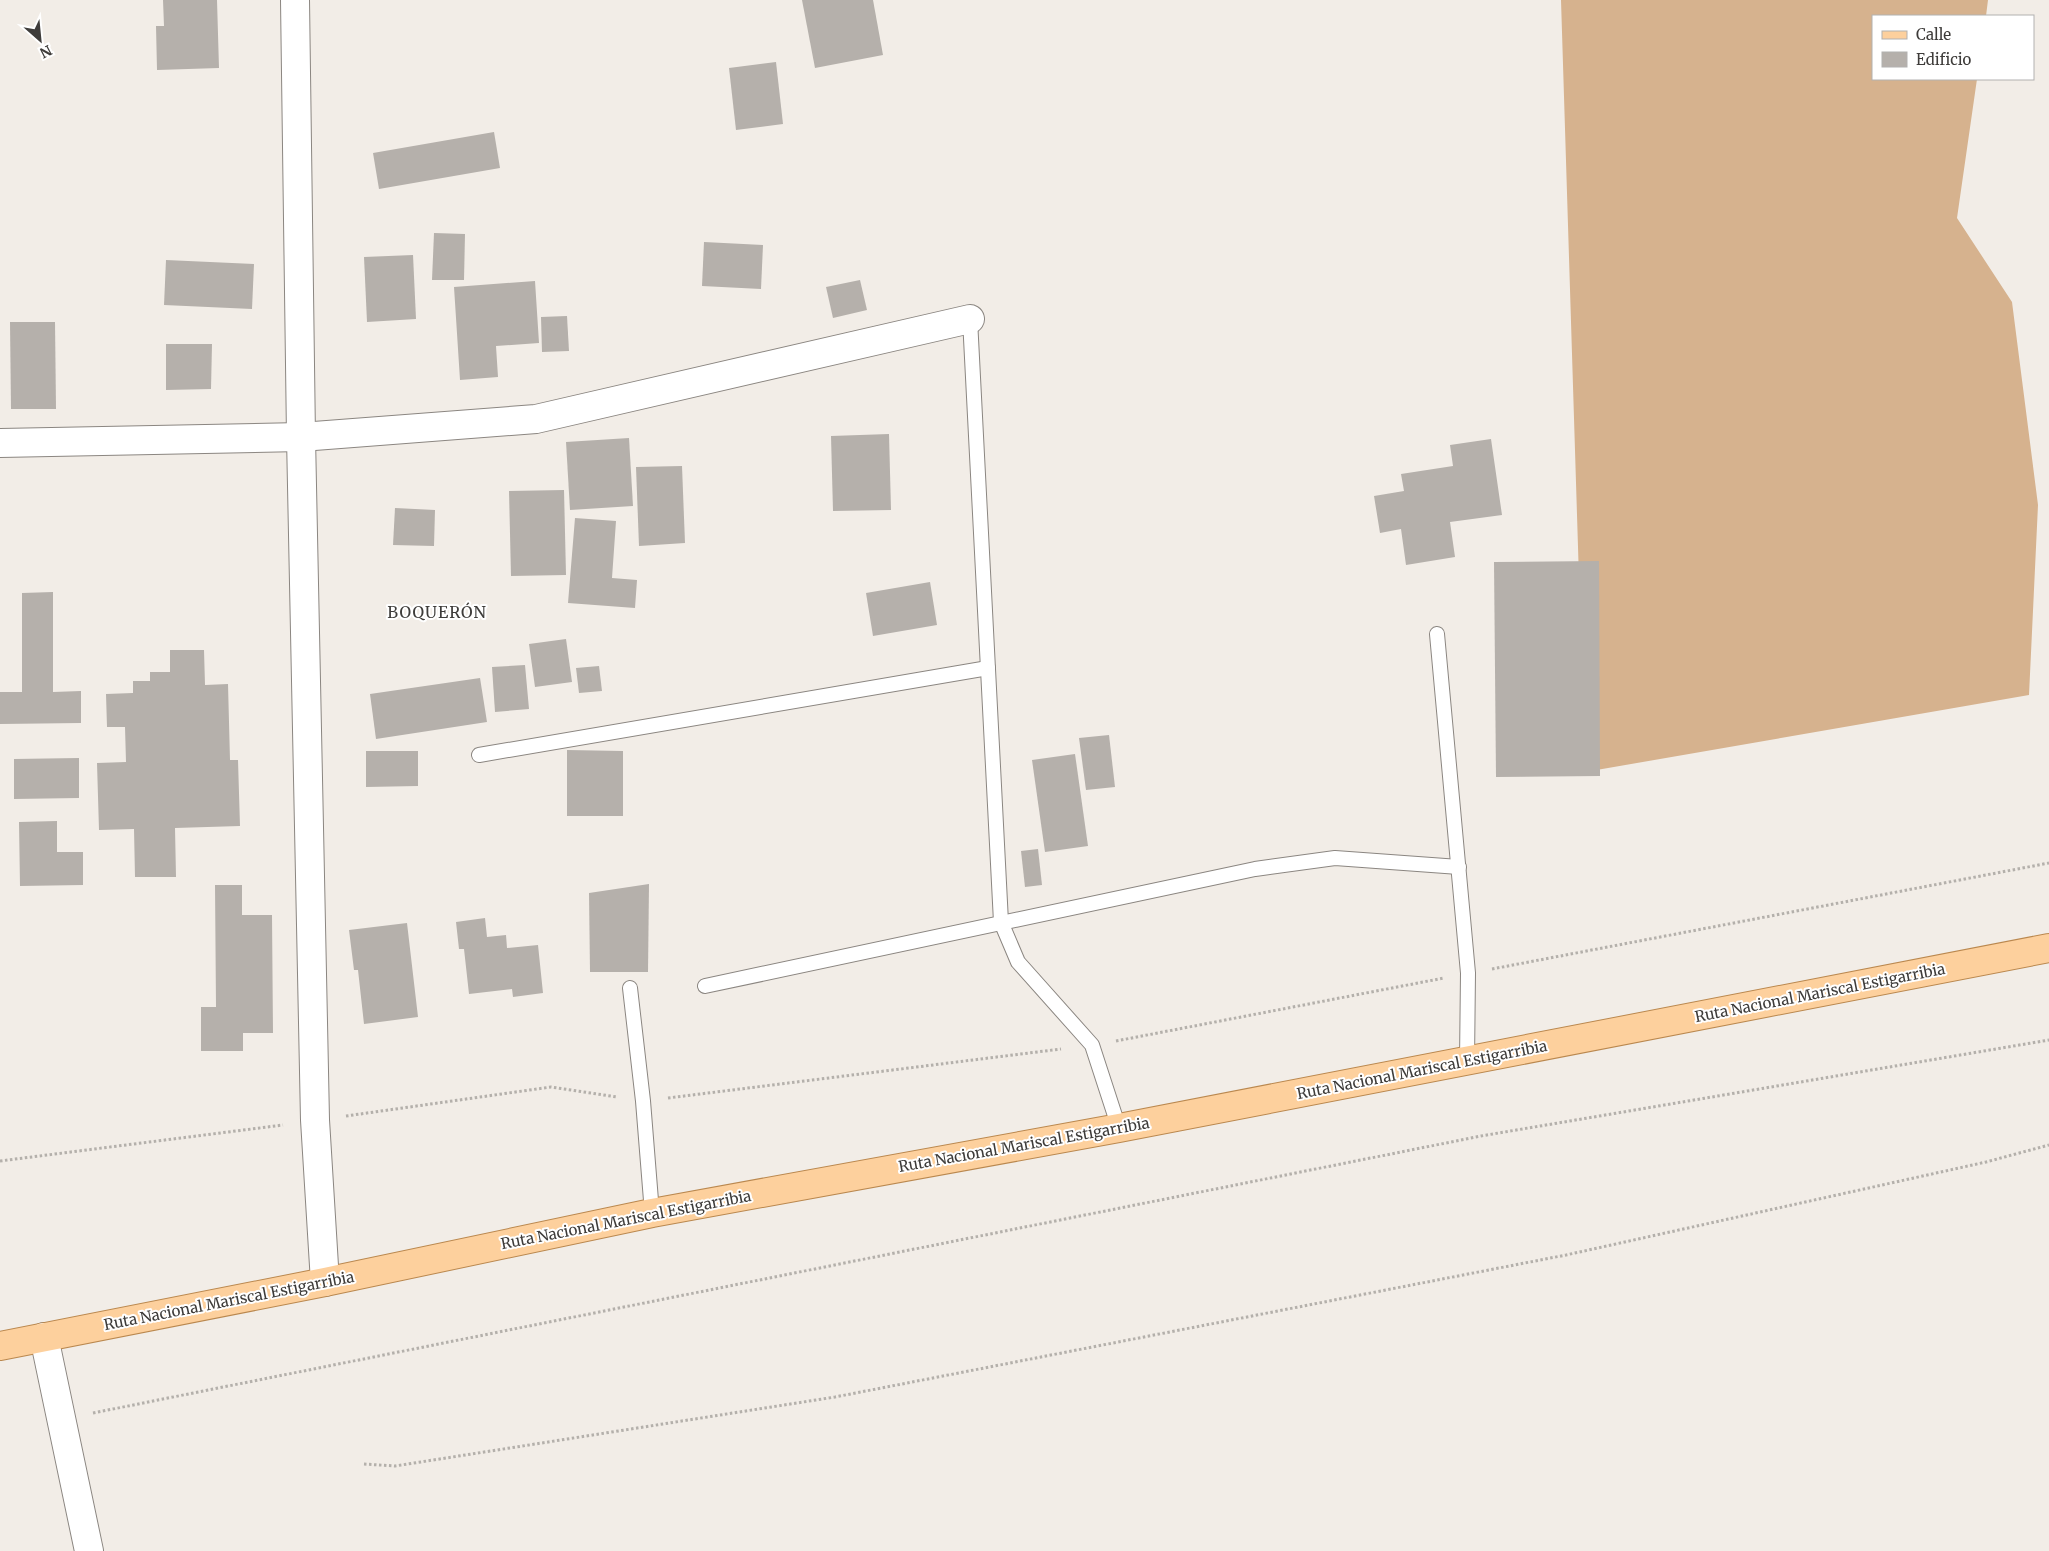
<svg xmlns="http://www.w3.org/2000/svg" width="2049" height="1551" viewBox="0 0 2049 1551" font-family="Merriweather,serif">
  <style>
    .forest { fill: #d6b28e }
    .building { fill: #b5b0ab }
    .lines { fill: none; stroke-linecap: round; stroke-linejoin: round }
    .lane-casing { stroke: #8b8681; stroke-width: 16 }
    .street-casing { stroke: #8b8681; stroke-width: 30 }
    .primary-casing { stroke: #ba884f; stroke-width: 30 }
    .path { stroke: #b4b0ab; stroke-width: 3; stroke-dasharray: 2.5 2.5; stroke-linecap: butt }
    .lane { stroke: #fff; stroke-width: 14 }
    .street { stroke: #fff; stroke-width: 28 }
    .primary { stroke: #fdd09d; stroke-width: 28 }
    .labels { text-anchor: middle; stroke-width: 4; stroke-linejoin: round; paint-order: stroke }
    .street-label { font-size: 15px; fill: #3e3c3a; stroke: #fff }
    .neighbourhood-label { font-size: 16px; letter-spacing: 1px; fill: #3e3c3a; stroke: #fff }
  </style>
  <rect width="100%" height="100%" fill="#f2ede7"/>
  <path class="forest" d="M1561 0H1988L1986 16H1873V79H1977L1957 218 2012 302 2038 505 2029 695 1585 772Z"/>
  <g class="building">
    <path d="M163 0H217L219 68 157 70 156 26H164Z"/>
    <path d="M802 0H873L883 55 815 68Z"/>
    <path d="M776 62 783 124 736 130 729 68Z"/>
    <path d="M494 132 500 168 379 189 373 153Z"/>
    <path d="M434 233 465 234 464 280H432Z"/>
    <path d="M704 242 763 245 761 289 702 286Z"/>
    <path d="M413 255 416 319 367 322 364 257Z"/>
    <path d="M166 260 254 264 252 309 164 305Z"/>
    <path d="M860 280 867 310 833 318 826 287Z"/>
    <path d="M535 281 539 343 496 346 498 377 460 380 454 287Z"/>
    <path d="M567 316 569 351 542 352 541 317Z"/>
    <path d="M10 322H55L56 409H11Z"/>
    <path d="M166 344H212L211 389 166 390Z"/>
    <path d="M889 434 891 510 833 511 831 436Z"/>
    <path d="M629 438 633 506 570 510 566 442Z"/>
    <path d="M1491 439 1502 515 1450 522 1455 557 1406 565 1401 529 1380 533 1374 496 1404 491 1401 474 1453 466 1450 445Z"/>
    <path d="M682 466 685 543 639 546 636 467Z"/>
    <path d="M564 490 566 575 511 576 509 491Z"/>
    <path d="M395 508 435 510 434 546 393 545Z"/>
    <path d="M575 518 616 521 612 578 637 580 635 608 568 603Z"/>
    <path d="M1599 561 1600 776 1496 777 1494 562Z"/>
    <path d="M930 582 937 625 873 636 866 593Z"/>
    <path d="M53 592V692L81 691V723L0 724V692H22V593Z"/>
    <path d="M566 639 572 682 535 687 529 644Z"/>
    <path d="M170 650H204L205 685 228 684 230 760H238L240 826 175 828 176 877H135L134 829 99 830 97 763 126 762 125 727H107L106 694 133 693V681H150V672H170Z"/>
    <path d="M525 665 529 709 495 712 492 667Z"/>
    <path d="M599 666 602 691 579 693 576 668Z"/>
    <path d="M480 678 487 722 376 739 370 694Z"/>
    <path d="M1109 735 1115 787 1086 790 1079 738Z"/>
    <path d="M567 750 623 751V816H567Z"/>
    <path d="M366 751H418V786L366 787Z"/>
    <path d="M1075 754 1088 846 1045 852 1032 760Z"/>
    <path d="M79 758V798L14 799V759Z"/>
    <path d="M57 821V852H83V885L20 886 19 822Z"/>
    <path d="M1038 849 1042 885 1025 887 1021 851Z"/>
    <path d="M649 884 648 972H590L589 893Z"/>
    <path d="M215 885H242V915H272L273 1033H243V1051H201V1007H216Z"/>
    <path d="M485 918 487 937 506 935 507 948 538 945 543 993 513 997 512 989 469 994 464 949H459L456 922Z"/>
    <path d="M407 923 418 1017 364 1024 358 970H354L349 930Z"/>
  </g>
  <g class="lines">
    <defs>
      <g id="lane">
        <path d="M970 319 1001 922 1018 962 1092 1045 1119 1128"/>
        <path d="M1437 634 1468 973 1467 1061"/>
        <path d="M479 755 988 668"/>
        <path d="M705 986 1255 869 1335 858 1459 867"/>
        <path d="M630 988 643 1101 652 1213"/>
      </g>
      <g id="street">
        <path d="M295 0 301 437 315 1120 325 1282"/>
        <path d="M0 443 301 437 536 419 970 319"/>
        <path d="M44 1337 89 1551"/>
      </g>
      <path id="primary" d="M0 1346 325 1282 652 1213 1119 1128 2049 948"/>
    </defs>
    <use href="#lane" class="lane-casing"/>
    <use href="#street" class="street-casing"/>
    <use href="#primary" class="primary-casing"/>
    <g class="path">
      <path d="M1492 969 2049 863"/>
      <path d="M1116 1041 1444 978"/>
      <path d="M668 1098 1061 1049"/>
      <path d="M346 1116 551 1087 617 1097"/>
      <path d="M0 1161 283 1125"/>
      <path d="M93 1413 1481 1136 2049 1040"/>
      <path d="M364 1464 395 1466 835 1397 1566 1255 1986 1162 2049 1145"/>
    </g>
    <use href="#lane" class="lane"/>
    <use href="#street" class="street"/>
    <use href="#primary" class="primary"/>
  </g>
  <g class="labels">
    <g class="street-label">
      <text transform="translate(1820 993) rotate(-11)" y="5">Ruta Nacional Mariscal Estigarribia</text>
      <text transform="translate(1422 1070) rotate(-11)" y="5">Ruta Nacional Mariscal Estigarribia</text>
      <text transform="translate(1024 1145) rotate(-10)" y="5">Ruta Nacional Mariscal Estigarribia</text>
      <text transform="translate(626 1220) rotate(-11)" y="5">Ruta Nacional Mariscal Estigarribia</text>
      <text transform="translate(229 1301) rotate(-11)" y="5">Ruta Nacional Mariscal Estigarribia</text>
    </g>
    <g class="neighbourhood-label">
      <text x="437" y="618">BOQUERÓN</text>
    </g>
  </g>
  <rect x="1872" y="15" width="162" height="65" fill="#ffffff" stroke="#b2b1b0"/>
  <rect x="1882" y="31" width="25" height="8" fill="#fdd09d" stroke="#b2b1b0"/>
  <text x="1916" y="40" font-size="15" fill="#3e3c3a">Calle</text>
  <rect x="1882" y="52" width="25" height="15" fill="#b5b0ab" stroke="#b2b1b0"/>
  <text x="1916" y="65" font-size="15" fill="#3e3c3a">Edificio</text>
  <g transform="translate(40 40) rotate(153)" stroke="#ffffff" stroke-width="4" paint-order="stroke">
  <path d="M0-4L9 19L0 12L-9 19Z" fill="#3e3c3a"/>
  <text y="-8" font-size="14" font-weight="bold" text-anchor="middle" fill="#3e3c3a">N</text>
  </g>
</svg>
